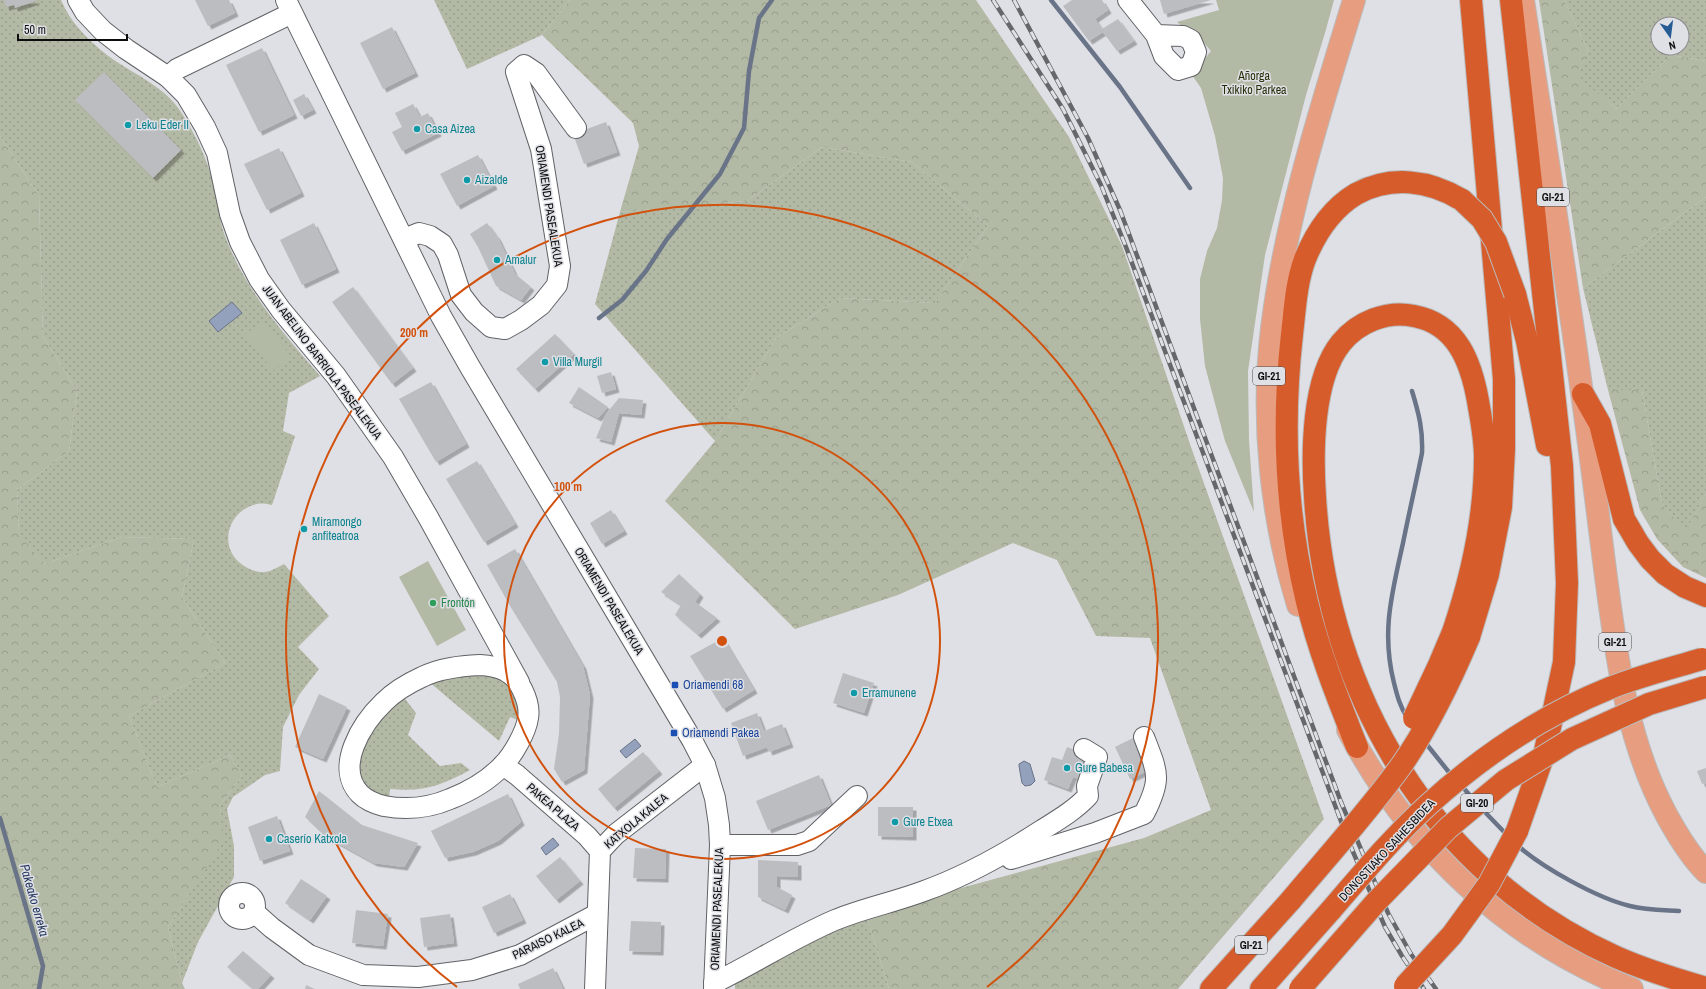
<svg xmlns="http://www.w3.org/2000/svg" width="1706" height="989" viewBox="0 0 1706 989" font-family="'Archivo Narrow',sans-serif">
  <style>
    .grass { fill: url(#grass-dots); fill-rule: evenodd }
    .forest { fill: url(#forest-crowns) }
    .park { fill: #b2b9a4 }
    .water { fill: #93a1bd; stroke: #6a7488 }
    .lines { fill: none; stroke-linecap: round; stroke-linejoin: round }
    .stream { stroke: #6a7488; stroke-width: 4.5 }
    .building { fill: #bbbdc1; filter: url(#shadow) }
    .minor-casing { stroke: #616266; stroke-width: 22 }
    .major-casing { stroke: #bbb; stroke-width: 24 }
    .highway-casing { stroke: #bbb; stroke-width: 24 }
    .minor { stroke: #fff; stroke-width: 20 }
    .major { stroke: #e79d80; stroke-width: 22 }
    .highway { stroke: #d75c2c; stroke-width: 22 }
    .rail-casing { stroke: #66676a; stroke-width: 4.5 }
    .rail { stroke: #dfe0e5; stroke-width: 3; stroke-dasharray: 9; stroke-linecap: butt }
    .highway-bridge-casing { stroke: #bbb; stroke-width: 24; stroke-linecap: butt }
    .highway-bridge { stroke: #d75c2c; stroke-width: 22 }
    .ring { fill: none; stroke: #d2510c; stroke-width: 2 }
    .culture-dot { fill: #0f9aa8; stroke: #dfe0e5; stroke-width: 1.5 }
    .leisure-dot { fill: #2e9e5b; stroke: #dfe0e5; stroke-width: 1.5 }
    .transit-dot { fill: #1a4fb4; stroke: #dfe0e5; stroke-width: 1.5 }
    .labels { text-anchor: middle; stroke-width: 3; stroke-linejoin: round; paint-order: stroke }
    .shield { fill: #dfe0e5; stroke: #4b4c4e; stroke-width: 1 }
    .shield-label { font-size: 11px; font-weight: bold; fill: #0c0c0d }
    .park-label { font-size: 12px; fill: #252e07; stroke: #dfe0e5 }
    .culture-label { font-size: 12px; fill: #0d838f; stroke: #dfe0e5; text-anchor: start }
    .street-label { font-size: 12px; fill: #0c0c0d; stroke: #dfe0e5 }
    .leisure-label { font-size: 12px; fill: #27864d; stroke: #dfe0e5; text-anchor: start }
    .transit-label { font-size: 12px; fill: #164399; stroke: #dfe0e5; text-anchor: start }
    .water-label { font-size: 13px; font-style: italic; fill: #253860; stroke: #dfe0e5 }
    .centre { fill: #d2510c; stroke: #dfe0e5; stroke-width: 2 }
    .ring-label { font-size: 12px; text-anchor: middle; font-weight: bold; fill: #d2510c; stroke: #dfe0e5; stroke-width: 3; stroke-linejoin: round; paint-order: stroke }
  </style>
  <defs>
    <pattern id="grass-dots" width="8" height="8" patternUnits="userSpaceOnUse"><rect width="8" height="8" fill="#b2b9a4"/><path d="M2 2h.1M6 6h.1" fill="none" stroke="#989e8c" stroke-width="1.8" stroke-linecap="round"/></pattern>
    <pattern id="forest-crowns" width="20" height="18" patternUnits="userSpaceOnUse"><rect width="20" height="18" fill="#b2b9a4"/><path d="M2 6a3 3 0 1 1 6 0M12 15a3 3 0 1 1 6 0" fill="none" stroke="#989e8c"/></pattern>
    <filter id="shadow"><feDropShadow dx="3.5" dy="3.5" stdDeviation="0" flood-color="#0004"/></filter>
  </defs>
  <rect width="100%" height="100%" fill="#dfe0e5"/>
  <g class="grass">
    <path d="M0 0H61C70 22 89 41 107 55 131 73 161 84 179 109 195 133 207 158 214 186 218 202 219 221 225 236 245 290 283 333 320 376L289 393 283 431 295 436 272 505C268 504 262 503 257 504 237 508 223 529 230 549 235 564 256 576 270 571 275 569 280 566 284 564L329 616 298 647 319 669 299 695 283 727 280 771 265 775 233 797 227 809 234 846V877L198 942 182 983 168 927 222 842 220 805 242 776 230 755 157 787 129 716 225 663 182 597 194 539 122 537 44 564 19 535 17 490 69 451 77 391 43 336 39 196 0 136Z"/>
    <path d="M434 0H570L542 35 467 69Z"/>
    <path d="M1564 0H1706V61L1671 55 1616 109 1577 77 1588 50ZM1658 24H1682V48H1658Z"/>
    <path d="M822 147 912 162 988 226 935 303 840 298 776 338 715 441 595 304 620 212 747 201Z"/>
    <path d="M1706 197V493L1685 533 1662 504 1642 390H1608L1583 288Z"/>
    <path d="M494 673 518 693 521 721 510 717 499 741 428 681 442 675Z"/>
    <path d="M402 695 416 713 408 735 440 766 461 763 470 770C440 786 424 792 390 789L389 800 365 787 357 775 364 738Z"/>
    <path d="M866 914 889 989H735V982L791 951Z"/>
  </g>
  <g class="forest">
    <path d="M570 0H976L1069 137 1122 246 1191 447 1324 819 1178 989H889L866 914 1144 838 1211 810 1150 638 1096 636 1057 560 1013 543 898 595 795 629 665 501 715 441 776 338 840 298 935 303 988 226 912 162 822 147 747 201 620 212 639 146 633 123 542 35Z"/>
    <path d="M1539 0H1564L1588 50 1578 77 1616 109 1671 55 1706 61V197L1583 288Z"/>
    <path d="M0 136 39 196 43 336 77 391 69 451 17 490 19 534 44 564 122 537 194 539 182 597 225 663 129 716 157 787 230 755 242 776 220 805 223 842 168 927 182 983 185 989H0Z"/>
    <path d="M1608 390H1642L1662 504 1685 532 1706 493V578L1683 567 1657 539 1640 510Z"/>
  </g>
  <g class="park">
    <path d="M1216 0H1334L1325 33 1306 95 1265 255 1248 371 1249 440 1254 512 1225 441 1205 366 1200 319V279L1207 251 1217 228 1222 200 1223 178 1215 136 1201 88 1192 75 1211 51 1205 44 1177 22 1219 10Z"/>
    <path d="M263 321 291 356 273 371 245 334Z"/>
    <path d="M428 561 466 630 437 646 399 577Z"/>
  </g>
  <g class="water">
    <path d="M232 302 242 313 218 332 209 321Z"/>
    <path d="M635 739 641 746 626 758 620 751Z"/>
    <path d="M1024 761 1030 764 1035 781 1031 785 1025 786 1022 783 1019 766V764Z"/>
    <path d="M553 838 559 845 546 855 541 848Z"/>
  </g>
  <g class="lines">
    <g class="stream">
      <path d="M1051 0 1120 87 1190 188"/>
      <path d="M599 318 622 300 646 271 667 239 720 174 744 128 749 71 759 18 772 0"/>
      <path d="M1407 717C1400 707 1397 695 1394 683 1381 632 1392 593 1403 543 1409 513 1416 483 1422 453 1423 430 1419 414 1412 391"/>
      <path d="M1424 741 1452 776"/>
      <path d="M1460 784 1474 800"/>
      <path d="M1481 808 1508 836"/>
      <path d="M0 818 43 966 39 989"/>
      <path d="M1516 844C1541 867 1597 898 1630 906 1646 910 1663 910 1679 911"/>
    </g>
  </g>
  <g class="building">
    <path d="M4 0H36V1L15 8 14 5 6 7Z"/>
    <path d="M195 0H229L235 13 208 26Z"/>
    <path d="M1072 0H1102L1108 10 1095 19 1102 29 1118 19 1134 41 1117 51 1103 32 1089 41 1063 6Z"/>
    <path d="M1160 0H1211L1164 14Z"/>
    <path d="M392 27 415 73 383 89 360 43Z"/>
    <path d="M262 48 294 115 259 132 226 65Z"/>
    <path d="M104 72 181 150 153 178 75 100Z"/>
    <path d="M304 94 313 110 301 116 293 100Z"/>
    <path d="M413 104 420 117 428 113 438 133 402 151 392 132 402 127 395 113Z"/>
    <path d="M606 122 617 152 584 164 573 134Z"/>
    <path d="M279 148 301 193 267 210 244 164Z"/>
    <path d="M478 155 494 186 457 206 440 174Z"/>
    <path d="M314 223 336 269 302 285 280 240Z"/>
    <path d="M487 223 498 238 515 274 531 287 521 300 496 286 478 247 470 234Z"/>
    <path d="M353 287 413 368 392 384 332 302Z"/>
    <path d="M555 334 574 354 535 389 516 369Z"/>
    <path d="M611 372 616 389 602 393 597 376Z"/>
    <path d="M431 382 466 444 436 462 399 399Z"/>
    <path d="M579 387 608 407 598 418 569 403Z"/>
    <path d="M619 398 643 400 641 415 619 413 611 442 596 438 606 414Z"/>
    <path d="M477 461 515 524 484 542 446 479Z"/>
    <path d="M611 510 624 531 602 544 590 523Z"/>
    <path d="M515 549 583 666 590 695 584 770 562 782 554 769 559 734 560 697 557 682 510 606 487 565Z"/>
    <path d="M679 574 700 594 695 602 717 618 698 635 675 615 681 605 661 592Z"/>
    <path d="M723 638 754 690 723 709 690 656Z"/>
    <path d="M843 673 874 683 864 713 833 703Z"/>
    <path d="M319 694 347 707 323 759 295 747Z"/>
    <path d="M757 713 764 731 782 724 790 744 769 752 767 747 743 756 731 723Z"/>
    <path d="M1133 738 1149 770 1130 779 1115 747Z"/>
    <path d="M1067 747 1091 756 1082 780 1073 777 1068 789 1044 780 1052 757 1062 760Z"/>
    <path d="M643 752 659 771 614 808 598 789Z"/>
    <path d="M1706 768V783L1702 784 1697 771Z"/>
    <path d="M819 775 831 805 768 830 756 801Z"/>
    <path d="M319 791 362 825 418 843 404 867 374 863 325 836 305 817Z"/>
    <path d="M508 794 521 822 498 841 473 852 445 858 431 831Z"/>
    <path d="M878 807H913V837L878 836Z"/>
    <path d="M277 816 290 851 260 861 248 827Z"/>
    <path d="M635 848 666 849 665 879 633 878Z"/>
    <path d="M560 857 580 881 556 900 536 876Z"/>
    <path d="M758 860 798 862V877L777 876V887L792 895 785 910 758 897Z"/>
    <path d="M301 879 327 896 310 920 285 903Z"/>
    <path d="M510 894 523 920 494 933 482 907Z"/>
    <path d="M356 910 388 914 383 946 352 943Z"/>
    <path d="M450 914 454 943 424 947 420 918Z"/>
    <path d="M631 921 661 922 660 952 629 951Z"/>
    <path d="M243 951 271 975 258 989H253L227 967Z"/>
    <path d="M553 968 563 989H520L518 984Z"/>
    <path d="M306 985 315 989H305Z"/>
  </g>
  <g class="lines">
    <defs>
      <g id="minor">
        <path d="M78 0 85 12 103 31 126 49 168 77 186 95 205 127 217 153 230 214 240 242 259 279 281 310 336 376 393 457 428 517 519 682"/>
        <path d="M286 0 441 316 470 367 692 740 705 765 715 798 719 825 720 845 714 989"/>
        <path d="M1128 0 1156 35 1164 56 1178 70 1191 66 1196 52 1191 40 1183 36 1156 35"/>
        <path d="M168 77 177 69 292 13"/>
        <path d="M404 239 419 233 430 236 442 244 448 255 461 295 474 312 491 327 505 329 521 320 541 305 557 285 560 266 541 149 516 72 524 65 536 73 576 128"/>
        <path d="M480 665C498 666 514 671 522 689 526 697 530 708 528 718 526 732 513 755 503 765 489 780 468 792 450 799 429 808 406 810 384 806 376 804 367 801 360 794 334 767 362 723 384 702 394 692 409 683 422 677 440 668 460 666 480 665Z"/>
        <path d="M503 765 517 775 587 836 600 851"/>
        <path d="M720 845H797L809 841 857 796"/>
        <path d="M1011 859 1095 833 1144 814C1162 779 1158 773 1144 737"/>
        <circle cx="242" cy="906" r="13"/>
        <path d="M254 912 272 928 309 955 363 975 418 977 472 970 520 955 597 914"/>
        <path d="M714 983C755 963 793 938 835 920 864 908 895 902 924 891 966 876 1005 854 1042 830 1058 820 1075 810 1088 796L1087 786 1097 757 1084 749"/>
        <path d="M595 989 600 851 616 834 705 765"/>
      </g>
      <g id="major">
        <path d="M1523 0C1543 131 1564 262 1582 393 1591 455 1598 516 1606 577 1617 660 1627 742 1667 816 1678 836 1690 856 1706 872"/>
        <path d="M1298 605C1271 517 1261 420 1272 328 1286 216 1321 108 1354 0"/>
        <path d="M1348 730C1410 848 1508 940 1632 989"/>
      </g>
      <g id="highway">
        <path d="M1511 0 1562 466 1567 583 1564 662 1545 751 1517 831"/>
        <path d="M1515 294 1527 341 1547 445"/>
        <path d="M1583 394 1600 424 1624 519 1638 543 1650 559 1665 574 1685 587 1706 596"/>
        <path d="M1453 632C1472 576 1485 516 1485 457 1485 438 1481 419 1478 401 1471 362 1457 324 1414 316 1387 310 1358 322 1341 343 1312 379 1312 453 1315 497 1327 695 1432 874 1616 957 1645 970 1675 979 1706 988"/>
        <path d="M1469 637 1488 574 1501 507 1504 449V379L1471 0"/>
        <path d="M1357 747C1338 699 1319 652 1307 602 1286 515 1282 423 1292 334 1295 309 1296 283 1305 259 1316 232 1331 209 1356 194 1391 175 1429 180 1462 200"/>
        <path d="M1211 989 1291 900"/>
        <path d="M1261 989 1331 910"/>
      </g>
    </defs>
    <use href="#minor" class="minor-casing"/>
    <use href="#major" class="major-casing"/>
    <use href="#highway" class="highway-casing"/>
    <use href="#minor" class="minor"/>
    <use href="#major" class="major"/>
    <use href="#highway" class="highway"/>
    <defs>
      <g id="rail">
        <path d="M993 0 1063 109 1101 185 1126 247 1348 840 1385 927 1402 956 1424 989"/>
        <path d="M1014 0 1088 138 1120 210 1341 802 1388 913 1411 954 1436 989"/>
      </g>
    </defs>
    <use href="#rail" class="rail-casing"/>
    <use href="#rail" class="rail"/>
    <defs>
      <g id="highway-bridge">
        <path d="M1462 200 1482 219 1496 242 1515 294"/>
        <path d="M1414 718 1439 665 1453 632"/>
        <path d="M1291 900C1328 856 1367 813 1401 766 1429 726 1450 682 1469 637"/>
        <path d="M1331 910C1362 874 1393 837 1428 805 1481 757 1543 715 1610 688 1640 676 1672 668 1702 659"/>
        <path d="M1405 986 1452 935 1489 884 1517 831"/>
        <path d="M1300 989 1376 902 1448 828 1506 780 1572 739 1649 704 1705 687"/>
      </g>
    </defs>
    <use href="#highway-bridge" class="highway-bridge-casing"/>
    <use href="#highway-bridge" class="highway-bridge"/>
  </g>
  <g class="ring">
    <circle cx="722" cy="641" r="218"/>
    <path d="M457 987A436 436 0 1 1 987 987"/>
  </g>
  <g class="culture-dot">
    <circle cx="128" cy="125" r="4"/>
    <circle cx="417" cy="129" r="4"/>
    <circle cx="467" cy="180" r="4"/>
    <circle cx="497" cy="260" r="4"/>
    <circle cx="545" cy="362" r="4"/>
    <circle cx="304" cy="529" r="4"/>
    <circle cx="854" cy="693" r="4"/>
    <circle cx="1067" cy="768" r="4"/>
    <circle cx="895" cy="822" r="4"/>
    <circle cx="269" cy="839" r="4"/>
  </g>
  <circle class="leisure-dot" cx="433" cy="603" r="4"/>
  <g class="transit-dot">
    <rect x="671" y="681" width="8" height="8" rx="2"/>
    <rect x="670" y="729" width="8" height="8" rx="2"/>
  </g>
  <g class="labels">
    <g class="shield">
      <rect x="1537" y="188" width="32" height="18" rx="3"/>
      <rect x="1253" y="367" width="32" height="18" rx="3"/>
      <rect x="1599" y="633" width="32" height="18" rx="3"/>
      <rect x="1461" y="794" width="32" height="18" rx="3"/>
      <rect x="1235" y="936" width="32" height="18" rx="3"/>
    </g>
    <g class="shield-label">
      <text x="1553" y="201">GI-21</text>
      <text x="1269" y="380">GI-21</text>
      <text x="1615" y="646">GI-21</text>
      <text x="1477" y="807">GI-20</text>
      <text x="1251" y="949">GI-21</text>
    </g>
    <g class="park-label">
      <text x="1254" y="80">Añorga<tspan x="1254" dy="14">Txikiko Parkea</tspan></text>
    </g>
    <g class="culture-label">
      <text x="136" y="129">Leku Eder II</text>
      <text x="425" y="133">Casa Aizea</text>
      <text x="475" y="184">Aizalde</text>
      <text x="505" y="264">Amalur</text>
      <text x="553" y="366">Villa Murgil</text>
      <text x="312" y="526">Miramongo<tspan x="312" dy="14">anfiteatroa</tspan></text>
      <text x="862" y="697">Erramunene</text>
      <text x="1075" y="772">Gure Babesa</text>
      <text x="903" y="826">Gure Etxea</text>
      <text x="277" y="843">Caserío Katxola</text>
    </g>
    <g class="street-label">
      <text transform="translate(549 206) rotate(81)" y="4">ORIAMENDI PASEALEKUA</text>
      <text transform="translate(322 362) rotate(53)" y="4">JUAN ABELINO BARRIOLA PASEALEKUA</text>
      <text transform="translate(609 601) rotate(59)" y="4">ORIAMENDI PASEALEKUA</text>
      <text transform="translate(553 807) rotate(41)" y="4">PAKEA PLAZA</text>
      <text transform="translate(636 821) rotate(-40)" y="4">KATXOLA KALEA</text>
      <text transform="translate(1387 850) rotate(-47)" y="4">DONOSTIAKO SAIHESBIDEA</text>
      <text transform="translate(717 909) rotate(-88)" y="4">ORIAMENDI PASEALEKUA</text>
      <text transform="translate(548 939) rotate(-26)" y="4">PARAISO KALEA</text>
    </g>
    <g class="leisure-label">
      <text x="441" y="607">Frontón</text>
    </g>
    <g class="transit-label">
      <text x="683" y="689">Oriamendi 68</text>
      <text x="682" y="737">Oriamendi Pakea</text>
    </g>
    <g class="water-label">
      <text transform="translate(35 900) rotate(74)" y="5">Pakeako erreka</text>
    </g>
  </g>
  <circle cx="722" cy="641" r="6" class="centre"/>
  <g class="ring-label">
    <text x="414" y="337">200 m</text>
    <text x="568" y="491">100 m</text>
  </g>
  <g transform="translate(1670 36) rotate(166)"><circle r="19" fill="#dfe0e5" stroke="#8b8b8f"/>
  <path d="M0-3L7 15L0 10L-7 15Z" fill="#265b94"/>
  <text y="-6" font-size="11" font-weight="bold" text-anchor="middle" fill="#0c0c0d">N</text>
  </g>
  <path d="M18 34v6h109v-6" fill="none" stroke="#0c0c0d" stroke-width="2"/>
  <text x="24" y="34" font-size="12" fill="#0c0c0d" stroke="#dfe0e5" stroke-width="3" paint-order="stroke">50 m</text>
</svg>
